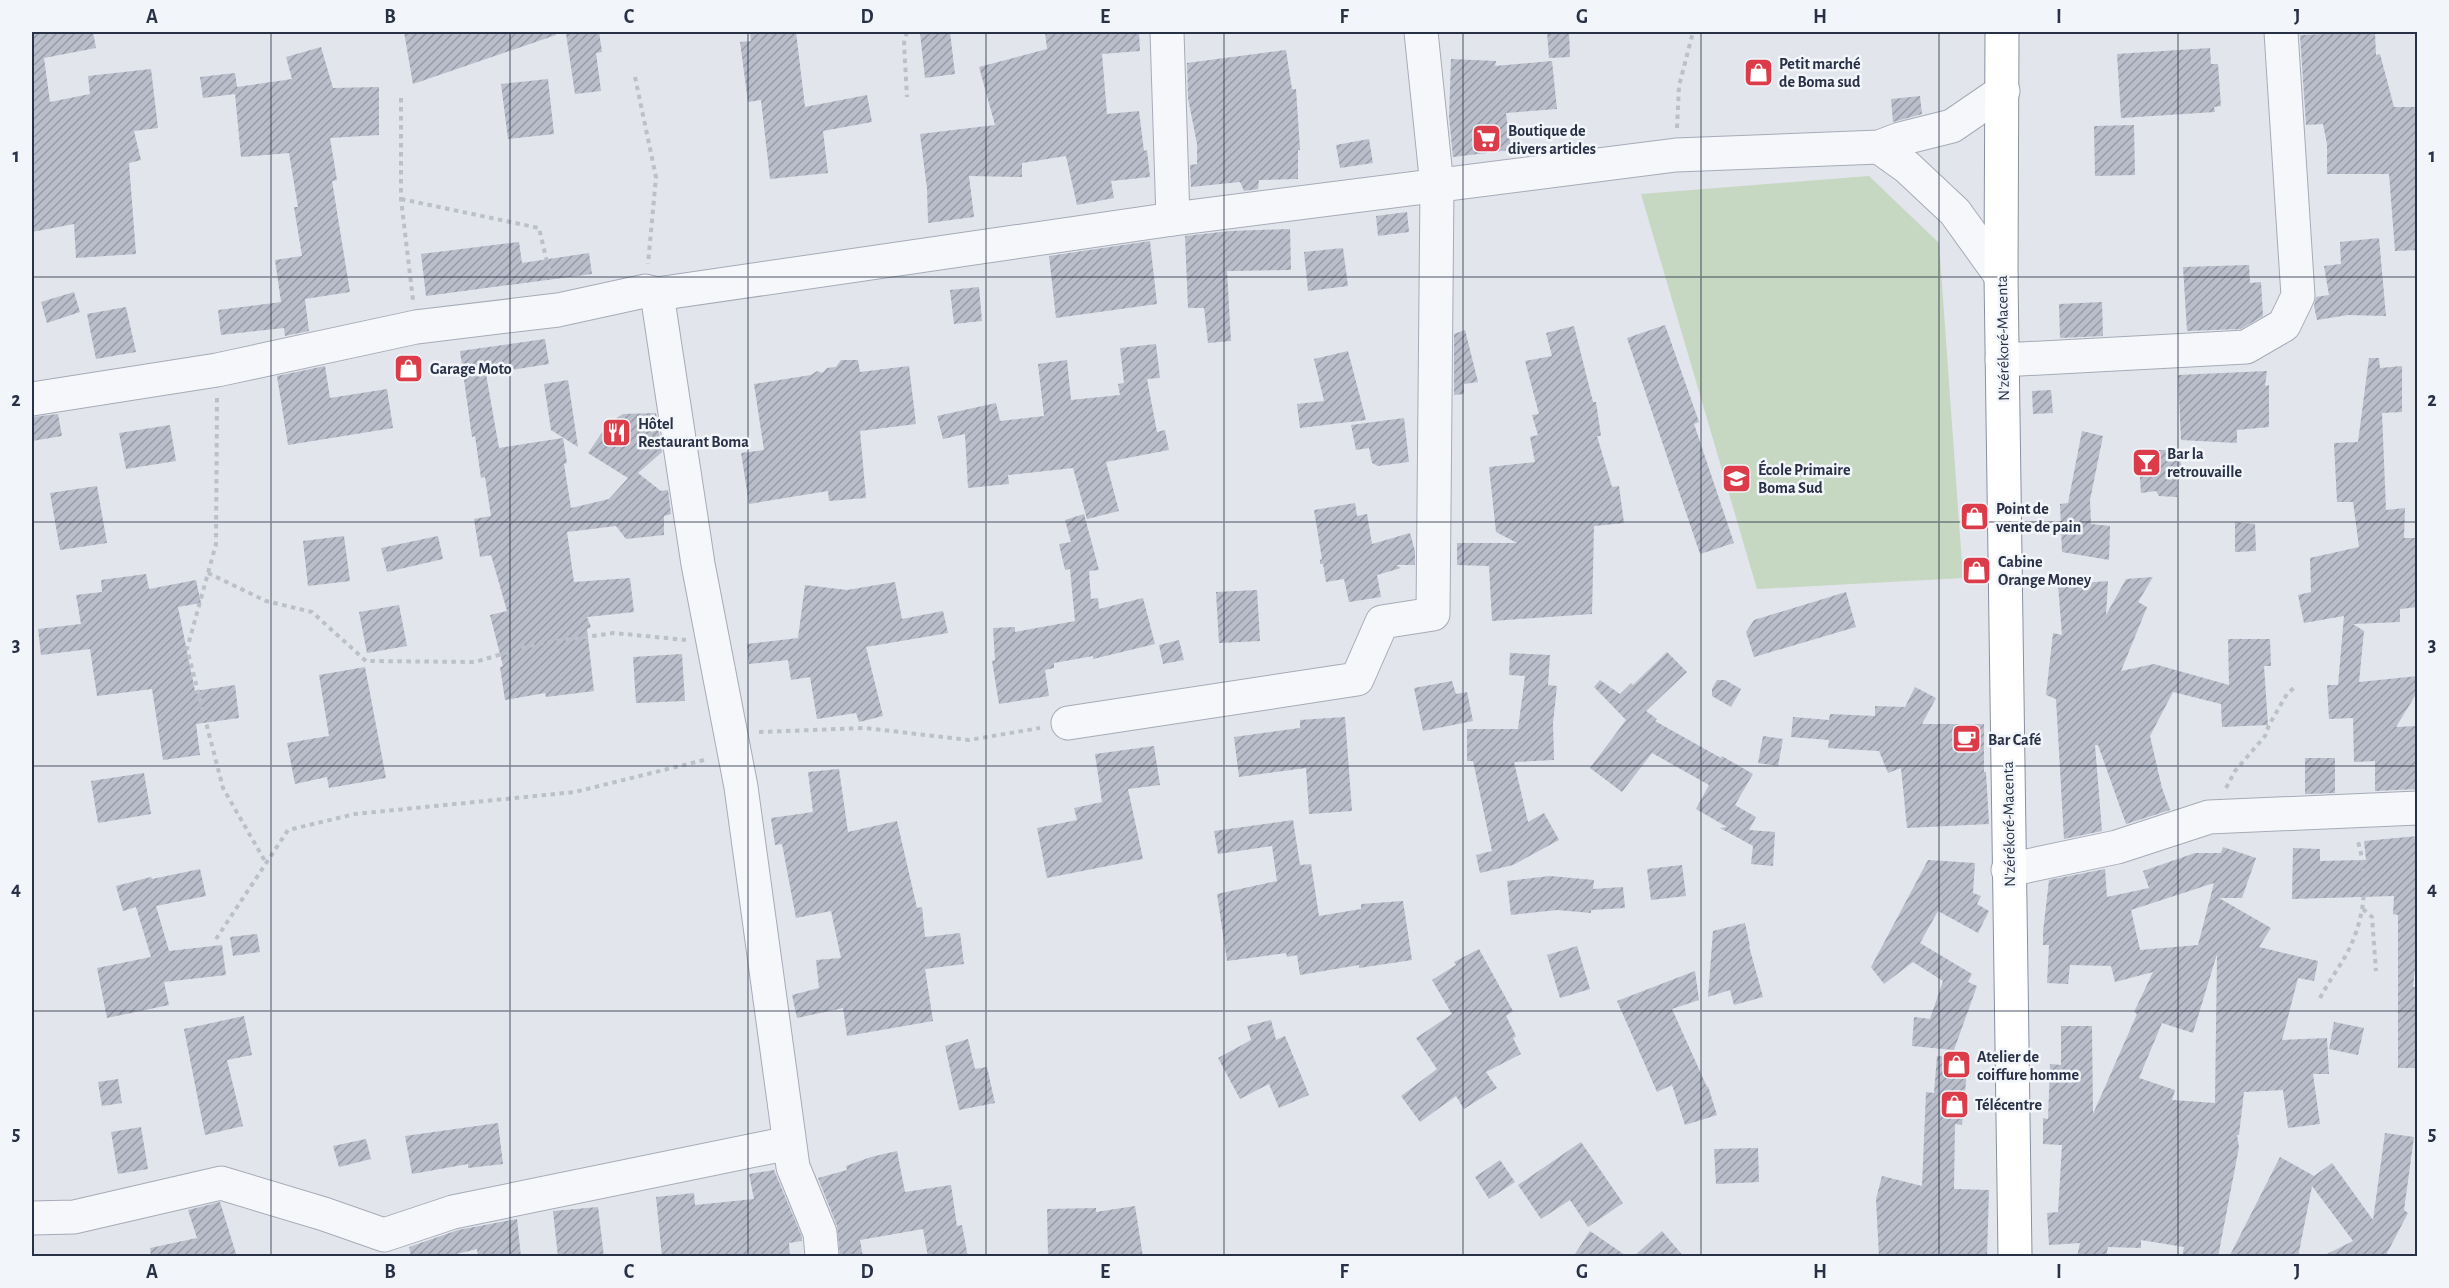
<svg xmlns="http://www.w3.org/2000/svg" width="2449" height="1288" viewBox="0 0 2449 1288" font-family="'Alegreya Sans',sans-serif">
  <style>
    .pitch { fill: #c6d7c2 }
    .building { fill: url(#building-hatch); fill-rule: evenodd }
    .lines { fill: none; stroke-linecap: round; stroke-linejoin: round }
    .minor-casing { stroke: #a6abb7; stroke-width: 35 }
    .highway-casing { stroke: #8891a4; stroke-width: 35 }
    .path { stroke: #bcc0c8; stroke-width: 4; stroke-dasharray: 4.5 4.5; stroke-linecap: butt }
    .minor { stroke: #f5f7fa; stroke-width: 33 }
    .highway { stroke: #fff; stroke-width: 33 }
    .grid { fill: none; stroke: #283146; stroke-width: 1.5; stroke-opacity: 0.55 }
    .labels { text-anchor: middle; stroke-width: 5; stroke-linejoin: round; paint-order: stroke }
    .poi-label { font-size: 16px; font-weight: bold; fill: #283146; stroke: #f2f5f9; text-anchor: start }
    .street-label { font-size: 16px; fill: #283146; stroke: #f2f5f9 }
    .neatline { fill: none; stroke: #283146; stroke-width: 2 }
    .grid-label { font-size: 20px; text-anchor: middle; font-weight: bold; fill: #283146 }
  </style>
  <defs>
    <pattern id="building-hatch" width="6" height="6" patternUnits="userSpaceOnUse" patternTransform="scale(1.5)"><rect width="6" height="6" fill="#b9beca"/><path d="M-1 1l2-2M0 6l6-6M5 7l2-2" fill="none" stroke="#969ba6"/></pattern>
  </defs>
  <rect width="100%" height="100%" fill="#e2e5ec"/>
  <path class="pitch" d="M1869 176 1939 243 1963 578 1757 589 1641 194Z"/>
  <g class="building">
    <path d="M32 32H93L96 48 44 58 50 102 90 94 88 76 151 69 158 128 134 131 141 160 129 163 136 254 76 258 74 224 32 232Z"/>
    <path d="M404 32H556V35L413 84Z"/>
    <path d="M584 32H599L602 52 596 53 601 91 575 94 566 34Z"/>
    <path d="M750 32H796L805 107 867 95 872 122 823 131 828 173 770 179 761 100 748 102 740 42 751 41Z"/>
    <path d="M935 32H950L955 74 925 78 920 33Z"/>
    <path d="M1045 32H1093V34L1139 32 1140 51 1102 54 1107 114 1139 111 1144 151 1147 150 1150 177 1111 181 1114 198 1077 205 1066 156 1022 163V177L969 176 974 217 928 223 927 189 920 134 995 125 979 67 1047 49Z"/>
    <path d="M1547 32H1569L1570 57 1549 58Z"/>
    <path d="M2375 32 2376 55 2380 54 2394 107H2418V250L2395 251 2389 174H2327V144L2323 124 2306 125 2300 35Z"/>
    <path d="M321 47 333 88 379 87V135L330 138 337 180 332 181 350 292 305 299 309 331 285 336 284 328 221 335 218 310 281 302 275 260 302 256 294 207H298L289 153 241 157 235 94 203 98 200 77 235 73 237 87 292 79 286 57Z"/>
    <path d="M2210 48 2211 64H2218L2221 106 2214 107 2215 112 2121 118 2117 54Z"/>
    <path d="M1286 50 1292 89H1296L1300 150H1298V179L1259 180 1258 189 1244 191 1240 182 1191 187 1190 165 1197 164V144L1188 98 1187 63Z"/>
    <path d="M1451 59 1496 61 1495 66 1552 61 1557 109 1506 113 1511 150 1453 157 1449 117Z"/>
    <path d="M548 79 554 134 508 139 501 84Z"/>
    <path d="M1920 96 1922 114 1893 122 1891 99Z"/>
    <path d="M2134 125 2135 175 2095 176 2094 126Z"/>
    <path d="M1369 139 1373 163 1340 168 1336 145Z"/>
    <path d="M1407 212 1409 232 1378 236 1376 216Z"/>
    <path d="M1290 229 1291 270 1227 271 1231 341 1208 343 1204 308H1188L1185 236 1230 231Z"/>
    <path d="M2379 238 2386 316 2348 315 2317 320 2314 306 2316 297 2329 295 2324 266 2341 264 2340 242Z"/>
    <path d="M1150 241 1157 304 1056 318 1049 256Z"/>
    <path d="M519 242 522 263 589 253 592 274 426 296 421 254Z"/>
    <path d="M1343 248 1348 286 1308 291 1304 252Z"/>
    <path d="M2249 265 2250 283 2261 282 2263 316 2241 329 2187 331 2183 267Z"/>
    <path d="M979 287 982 321 954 324 950 290Z"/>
    <path d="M74 292 80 312 47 323 41 302Z"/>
    <path d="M2102 302 2103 336 2060 338 2059 304Z"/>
    <path d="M126 307 136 352 96 359 87 314Z"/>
    <path d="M1665 325 1699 422 1694 424 1734 543 1700 554 1627 338Z"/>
    <path d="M1574 326 1593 402H1596L1601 436H1597L1612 487 1619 486 1624 523 1594 526 1592 614 1492 621 1489 566 1457 565V543H1517L1496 532 1489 467 1535 462 1530 437 1538 435 1532 415 1539 414 1525 361 1552 356 1546 333Z"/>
    <path d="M1465 330 1478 382 1464 384V394L1454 395V334Z"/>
    <path d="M545 339 549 364 486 374 499 448 563 438 567 463 564 464 571 508 609 499 628 478 588 453 608 424 623 414 656 413 662 452 638 473 661 491 668 490 671 514 664 516V535L626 539 616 526 567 532 574 582 630 578 634 612 587 617 591 627 587 629 594 691 546 697 545 693 505 700 500 667 503 666 490 615 507 611 491 555 480 557 474 519 491 516 485 477 481 478 475 436 472 437 460 351Z"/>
    <path d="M1156 344 1160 378 1147 379 1157 432 1165 430 1169 450 1106 462 1119 511 1087 519 1073 468 1008 475 1009 484 968 488 965 434 943 439 937 416 996 403 1000 421 1044 416 1038 364 1067 360 1071 400 1120 395 1118 384 1124 383 1120 348Z"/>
    <path d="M1348 351 1366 420 1300 428 1297 404 1324 401 1314 359Z"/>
    <path d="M2369 358H2379L2380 368 2402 366V412L2382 413 2386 510 2405 508 2404 538H2418V607L2400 609V622L2353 624 2364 631 2359 682 2418 676V691L2396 727 2418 726V789L2375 791V761L2354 762 2353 718 2329 719 2327 685H2338L2344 616 2304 623 2298 595 2311 592 2310 558 2359 547 2353 502H2337L2334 443 2358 442Z"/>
    <path d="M841 360H858L860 372 909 366 916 424 860 431 866 498 829 501 828 491 749 504 741 453 764 450 754 384 811 375 817 371 822 373 827 368 836 367Z"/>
    <path d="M325 366 330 398 387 389 393 428 288 445 277 376Z"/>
    <path d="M2267 371 2265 386 2269 385V427L2237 430V443L2181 440 2178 375Z"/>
    <path d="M568 380 578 447 551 430 544 384Z"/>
    <path d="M2051 390 2053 413 2033 414 2032 391Z"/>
    <path d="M58 414 62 436 32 441V417Z"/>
    <path d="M1404 418 1409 462 1378 466 1372 463 1369 448 1356 450 1351 425Z"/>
    <path d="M170 425 176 461 126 469 119 433Z"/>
    <path d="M2082 431 2103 436 2090 500 2091 524 2110 526 2109 560 2062 552 2060 504 2068 503Z"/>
    <path d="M2138 450H2180L2181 467 2177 469V497L2159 496 2156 491 2141 493Z"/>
    <path d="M97 486 107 543 60 550 50 493Z"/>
    <path d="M1355 503 1357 516 1367 514 1372 544 1410 533 1415 551V565H1396L1401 568 1377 575 1381 597 1349 602 1344 579 1326 582 1323 564H1320V560L1322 559 1314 510Z"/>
    <path d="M1084 514 1099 570 1089 571 1091 599 1098 598 1099 609 1143 598 1155 644 1093 659V656L1054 663V668L1045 670 1049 696 999 704 992 661 995 660 993 628 1015 627V632L1075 621 1070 569 1065 570 1059 544 1071 542 1065 520Z"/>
    <path d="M2235 522 2255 524 2256 551 2235 552Z"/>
    <path d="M344 536 350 581 308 586 303 541Z"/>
    <path d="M438 536 443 559 387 572 381 548Z"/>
    <path d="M146 574 149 589 196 580 201 603 178 607 195 691 235 685 239 718 196 724 200 755 163 760 152 689 97 696 90 649 41 655 38 629 81 624 76 595 102 592 101 580Z"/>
    <path d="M2153 577 2138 602 2147 607 2121 671 2154 664 2229 685 2228 639H2270L2271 666H2264L2268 725 2222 727 2221 704 2173 692 2150 736 2162 788 2170 810 2126 824 2098 745H2095L2102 831 2064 839 2056 699 2046 695 2053 633 2062 635 2058 585 2108 581 2106 615 2126 579Z"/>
    <path d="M895 582 902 619 943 611 948 633 866 647 883 716 859 722 856 713 817 719 810 677 791 680 788 660 749 664 747 644 798 638 805 585 847 590Z"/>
    <path d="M1257 590 1260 641 1219 643 1216 592Z"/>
    <path d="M1846 592 1856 627 1754 657 1746 632 1754 620Z"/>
    <path d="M399 605 407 646 367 653 359 612Z"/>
    <path d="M1179 640 1184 660 1163 664 1159 645Z"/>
    <path d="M1667 652 1687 672 1646 711 1657 719 1655 721 1721 758 1722 756 1753 774 1735 805 1756 817 1749 830 1775 832 1773 866 1751 864 1753 846 1720 828 1727 827 1696 809 1709 785 1652 753 1622 792 1590 768 1626 720 1594 687 1600 680 1620 694 1631 683 1633 685Z"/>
    <path d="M1510 653 1550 655 1548 685 1557 686 1553 723 1554 760 1514 762 1528 822 1544 813 1559 840 1513 865 1480 873 1476 855 1492 851 1473 761H1467V729H1518L1525 676 1509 675Z"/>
    <path d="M682 654 685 701 636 703 633 657Z"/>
    <path d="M365 667 386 778 329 788 327 777 295 784 287 743 329 736 319 675Z"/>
    <path d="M1717 680H1725L1741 689 1731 707 1712 696V689Z"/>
    <path d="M1452 681 1456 694 1467 692 1473 721 1423 731 1414 688Z"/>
    <path d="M1915 687 1936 698 1922 724H1984V772H1986L1989 824 1907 828 1901 768 1888 773 1879 751 1828 748 1829 740 1791 737 1793 717 1829 720 1830 714 1875 716V706L1905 707Z"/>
    <path d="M1345 717 1352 811 1309 814 1306 768 1239 777 1234 737 1300 728V720Z"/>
    <path d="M1763 736 1783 739 1778 766 1758 763Z"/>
    <path d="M1154 746 1160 785 1128 789 1143 859 1047 878 1037 828 1077 820 1074 808 1102 802 1095 754Z"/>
    <path d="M2305 758H2335V793L2305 794Z"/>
    <path d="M839 769 848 832 897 821 917 908 922 907 925 937 960 933 964 964 925 969 933 1021 847 1036 843 1008 797 1018 792 995 819 988 816 960 841 958 831 911 796 918 782 844 775 845 771 818 813 812 808 772Z"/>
    <path d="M144 773 151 814 98 823 91 781Z"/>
    <path d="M1293 820 1300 865 1311 864 1319 916 1361 909V904L1403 901 1412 960 1359 968V965L1300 975 1297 955 1287 957 1286 953 1227 961 1217 894 1277 881 1272 846 1218 854 1214 831Z"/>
    <path d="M2418 836V941L2413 987H2418V1068H2398V915L2393 914 2394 896 2292 899 2293 848 2320 849V861L2366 860 2364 841Z"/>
    <path d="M2223 847 2256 858 2242 898H2219L2271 928 2259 947 2318 961 2314 981 2298 978 2282 1040 2327 1038 2329 1074H2313L2320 1124 2288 1128 2283 1090 2244 1092 2239 1135H2237L2239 1147 2218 1257H2182L2184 1247 2141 1240V1248L2108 1247 2106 1257H2077L2080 1243 2049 1245 2047 1213 2058 1212 2062 1145 2043 1144V1118L2048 1119 2050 1064 2061 1065V1026H2092L2093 1114 2137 1014 2134 1012 2153 972 2115 982 2111 966 2070 965 2068 984 2047 983 2049 945H2043V932L2049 880 2105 869 2107 897 2149 888 2143 871 2195 853H2221ZM2214 883 2198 945 2140 950 2131 910ZM2217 954 2215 1103 2172 1100 2175 1090 2139 1078 2162 1023 2193 1033Z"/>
    <path d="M1928 860 1975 863 1973 893 1981 896 1977 904 1989 911 1978 933 1938 911 1920 943 1972 974 1968 982 1977 986 1954 1050 1912 1046 1914 1017 1930 1019 1943 981 1913 962 1884 984 1871 967Z"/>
    <path d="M1682 865 1686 896 1651 900 1647 869Z"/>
    <path d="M200 869 206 896 156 906 169 951 222 945 226 975 164 982 169 1005 107 1018 97 968 151 957 136 907 123 911 116 886 151 877 152 879Z"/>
    <path d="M1550 876 1594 880 1593 889 1623 887 1625 908 1591 910V913L1557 910 1511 915 1507 881Z"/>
    <path d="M1745 923 1750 946H1749L1763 997 1734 1005 1730 990 1708 997 1713 931Z"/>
    <path d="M257 934 260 952 233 956 230 937Z"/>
    <path d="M1577 946 1590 989 1560 998 1547 955Z"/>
    <path d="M1479 949 1513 1011 1506 1016 1516 1036 1513 1038 1521 1054 1486 1072 1497 1088 1464 1109 1456 1096 1420 1122 1401 1096 1437 1069 1416 1038 1452 1014 1432 980 1456 965 1454 962Z"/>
    <path d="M1695 971 1699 1000 1672 1009 1707 1087 1708 1086 1717 1115 1685 1125 1672 1085 1657 1092 1617 1001Z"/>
    <path d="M244 1016 252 1055 227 1060 243 1126 205 1135 184 1029Z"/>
    <path d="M1271 1020 1276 1040 1285 1036 1309 1095 1279 1108 1269 1084 1240 1099 1218 1058 1251 1040 1247 1026Z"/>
    <path d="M2334 1022 2364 1028 2358 1055 2329 1049Z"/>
    <path d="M968 1039 975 1069 987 1067 995 1103 959 1110 945 1046Z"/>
    <path d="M1937 1056 1968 1059 1962 1125 1955 1124 1954 1189 1989 1190 1987 1257H1879L1876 1199 1882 1176 1922 1186 1926 1092 1934 1093Z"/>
    <path d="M118 1079 122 1103 102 1106 98 1082Z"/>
    <path d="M498 1123 503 1164 468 1168V1164L412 1174 405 1136Z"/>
    <path d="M141 1127 148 1169 118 1174 111 1132Z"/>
    <path d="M2385 1133 2414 1137 2404 1210 2408 1213 2385 1257H2321L2353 1241 2312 1186 2298 1257H2229L2280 1157 2314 1176 2332 1163 2373 1220Z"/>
    <path d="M366 1139 371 1159 339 1167 333 1146Z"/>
    <path d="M1581 1142 1623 1203 1588 1227 1570 1200 1541 1219 1518 1185Z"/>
    <path d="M1758 1148 1759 1182 1716 1184 1714 1149Z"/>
    <path d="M897 1151 905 1192 951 1185 957 1226 962 1225 968 1257H928L923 1229 860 1240 863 1257H840L837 1226 818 1178 847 1170 846 1166 871 1157Z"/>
    <path d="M1500 1160 1515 1182 1489 1199 1475 1177Z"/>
    <path d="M774 1170 802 1237V1241L789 1243 790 1257H662L656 1197 694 1193 695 1205 754 1199 749 1174Z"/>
    <path d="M220 1202 237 1257H151L150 1248 197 1238 188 1210Z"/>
    <path d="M1135 1206 1143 1257H1048L1047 1209 1096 1208V1212Z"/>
    <path d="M598 1207 604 1257H558L553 1211Z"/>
    <path d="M517 1219 521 1257H478L477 1249 444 1257H411L409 1247 458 1230Z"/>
    <path d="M1590 1231 1628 1257H1573Z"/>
    <path d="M1662 1231 1684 1257H1633Z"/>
  </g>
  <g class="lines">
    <defs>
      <g id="minor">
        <path d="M1167 32 1173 219"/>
        <path d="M1879 147 1907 167 1955 212 2001 276"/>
        <path d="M657 294 698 564 741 787 793 1167 820 1233 822 1256"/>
        <path d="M2002 360 2246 347 2284 325 2298 296 2281 32"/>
        <path d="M32 399 217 370 416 327 558 310 645 291 657 294 1173 219 1676 155 1879 147 1900 139 1952 126 2003 91"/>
        <path d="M1068 723 1357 679 1382 622 1433 614 1437 186 1421 32"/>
        <path d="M2008 870 2117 847 2209 817 2418 808"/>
        <path d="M32 1218 74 1217 221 1183 324 1214 384 1235 453 1212 789 1143"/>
      </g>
      <path id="highway" d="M2002 32 2001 276 2015 1256"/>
    </defs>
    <use href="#minor" class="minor-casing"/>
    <use href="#highway" class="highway-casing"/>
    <g class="path">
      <path d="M907 32 904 43 907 97"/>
      <path d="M635 77 656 177 648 264"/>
      <path d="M401 98V199L413 300"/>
      <path d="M1677 128 1679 86 1693 32"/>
      <path d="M401 199 539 228 552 283"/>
      <path d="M217 398 216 544 187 649 223 788 266 863"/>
      <path d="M208 573 266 601 312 612 366 661 475 662 536 644 614 633 686 640"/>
      <path d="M759 732 865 728 969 740 1040 728"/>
      <path d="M2226 788 2235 771 2265 736 2269 725 2287 694 2296 686"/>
      <path d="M2363 909 2372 917 2376 971"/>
      <path d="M216 939 288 830 355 814 575 792 708 759"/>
      <path d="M2320 998C2328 983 2338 969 2346 955 2366 918 2369 878 2357 838"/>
    </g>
    <use href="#minor" class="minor"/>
    <use href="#highway" class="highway"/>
  </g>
  <path class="grid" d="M271 32V1256M510 32V1256M748 32V1256M986 32V1256M1224 32V1256M1463 32V1256M1701 32V1256M1939 32V1256M2178 32V1256M32 277H2418M32 522H2418M32 766H2418M32 1011H2418"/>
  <defs>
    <symbol id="shop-square" viewBox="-11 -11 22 22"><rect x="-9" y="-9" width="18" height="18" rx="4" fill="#dc3c49" stroke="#f2f5f9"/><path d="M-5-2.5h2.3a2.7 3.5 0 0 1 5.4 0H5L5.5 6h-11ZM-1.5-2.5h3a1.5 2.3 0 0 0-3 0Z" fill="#fff"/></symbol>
    <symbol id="supermarket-square" viewBox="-11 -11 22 22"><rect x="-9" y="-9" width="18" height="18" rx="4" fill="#dc3c49" stroke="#f2f5f9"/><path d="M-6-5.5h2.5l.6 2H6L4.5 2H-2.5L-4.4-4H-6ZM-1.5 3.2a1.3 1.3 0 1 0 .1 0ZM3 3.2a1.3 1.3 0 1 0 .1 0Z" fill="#fff"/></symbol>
    <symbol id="restaurant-square" viewBox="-11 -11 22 22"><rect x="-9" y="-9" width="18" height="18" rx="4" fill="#dc3c49" stroke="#f2f5f9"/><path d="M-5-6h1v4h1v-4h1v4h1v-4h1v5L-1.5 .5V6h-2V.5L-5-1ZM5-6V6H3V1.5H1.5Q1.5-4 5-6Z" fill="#fff"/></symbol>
    <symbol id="bar-square" viewBox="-11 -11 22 22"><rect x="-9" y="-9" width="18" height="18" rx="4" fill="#dc3c49" stroke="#f2f5f9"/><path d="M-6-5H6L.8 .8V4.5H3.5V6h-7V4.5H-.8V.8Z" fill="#fff"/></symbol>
    <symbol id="school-square" viewBox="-11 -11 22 22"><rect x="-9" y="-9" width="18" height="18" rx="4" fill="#dc3c49" stroke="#f2f5f9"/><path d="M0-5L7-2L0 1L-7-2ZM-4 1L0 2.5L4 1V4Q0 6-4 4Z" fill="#fff"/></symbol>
    <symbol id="cafe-square" viewBox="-11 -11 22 22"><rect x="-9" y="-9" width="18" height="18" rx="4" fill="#dc3c49" stroke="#f2f5f9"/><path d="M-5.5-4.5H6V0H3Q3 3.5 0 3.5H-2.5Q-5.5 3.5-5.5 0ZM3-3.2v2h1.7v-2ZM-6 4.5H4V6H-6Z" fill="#fff"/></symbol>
  </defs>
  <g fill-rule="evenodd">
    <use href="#shop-square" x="1742" y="56" width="33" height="33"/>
    <use href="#supermarket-square" x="1470" y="122" width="33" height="33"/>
    <use href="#shop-square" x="392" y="352" width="33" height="33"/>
    <use href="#restaurant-square" x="600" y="416" width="33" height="33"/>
    <use href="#bar-square" x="2130" y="446" width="33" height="33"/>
    <use href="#school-square" x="1720" y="462" width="33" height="33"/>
    <use href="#shop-square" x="1958" y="500" width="33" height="33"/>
    <use href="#shop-square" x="1960" y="554" width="33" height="33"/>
    <use href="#cafe-square" x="1950" y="722" width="33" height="33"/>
    <use href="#shop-square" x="1940" y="1048" width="33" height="33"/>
    <use href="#shop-square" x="1938" y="1088" width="33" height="33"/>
  </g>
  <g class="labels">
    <g class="poi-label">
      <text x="1779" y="69">Petit marché<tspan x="1779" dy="18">de Boma sud</tspan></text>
      <text x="1508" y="136">Boutique de<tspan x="1508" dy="18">divers articles</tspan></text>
      <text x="430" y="374">Garage Moto</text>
      <text x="638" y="429">Hôtel<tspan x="638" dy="18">Restaurant Boma</tspan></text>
      <text x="2167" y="459">Bar la<tspan x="2167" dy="18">retrouvaille</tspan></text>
      <text x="1758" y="475">École Primaire<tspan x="1758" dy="18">Boma Sud</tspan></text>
      <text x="1996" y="514">Point de<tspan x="1996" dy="18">vente de pain</tspan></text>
      <text x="1998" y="567">Cabine<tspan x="1998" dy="18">Orange Money</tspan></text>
      <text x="1988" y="745">Bar Café</text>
      <text x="1977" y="1062">Atelier de<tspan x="1977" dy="18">coiffure homme</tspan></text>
      <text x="1975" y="1110">Télécentre</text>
    </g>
    <g class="street-label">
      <text transform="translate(2002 338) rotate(-91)" y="6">N'zérékoré-Macenta</text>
      <text transform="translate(2008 824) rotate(-91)" y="6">N'zérékoré-Macenta</text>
    </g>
  </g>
  <rect width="2449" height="1288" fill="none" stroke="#f2f5f9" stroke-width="66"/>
  <rect x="33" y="33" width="2383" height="1222" class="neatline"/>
  <g class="grid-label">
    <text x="152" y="23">A</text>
    <text x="390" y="23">B</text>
    <text x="629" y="23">C</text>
    <text x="867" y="23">D</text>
    <text x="1105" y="23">E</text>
    <text x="1344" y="23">F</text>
    <text x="1582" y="23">G</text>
    <text x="1820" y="23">H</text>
    <text x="2059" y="23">I</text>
    <text x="2297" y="23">J</text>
    <text x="16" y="162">1</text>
    <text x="2432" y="162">1</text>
    <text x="16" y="406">2</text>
    <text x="2432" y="406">2</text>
    <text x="16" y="651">3</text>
    <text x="2432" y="651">3</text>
    <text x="16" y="895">4</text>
    <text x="2432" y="895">4</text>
    <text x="16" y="1140">5</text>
    <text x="2432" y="1140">5</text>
    <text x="152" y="1278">A</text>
    <text x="390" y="1278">B</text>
    <text x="629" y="1278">C</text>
    <text x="867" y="1278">D</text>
    <text x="1105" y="1278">E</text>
    <text x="1344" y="1278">F</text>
    <text x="1582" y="1278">G</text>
    <text x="1820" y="1278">H</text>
    <text x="2059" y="1278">I</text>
    <text x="2297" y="1278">J</text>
  </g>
</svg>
